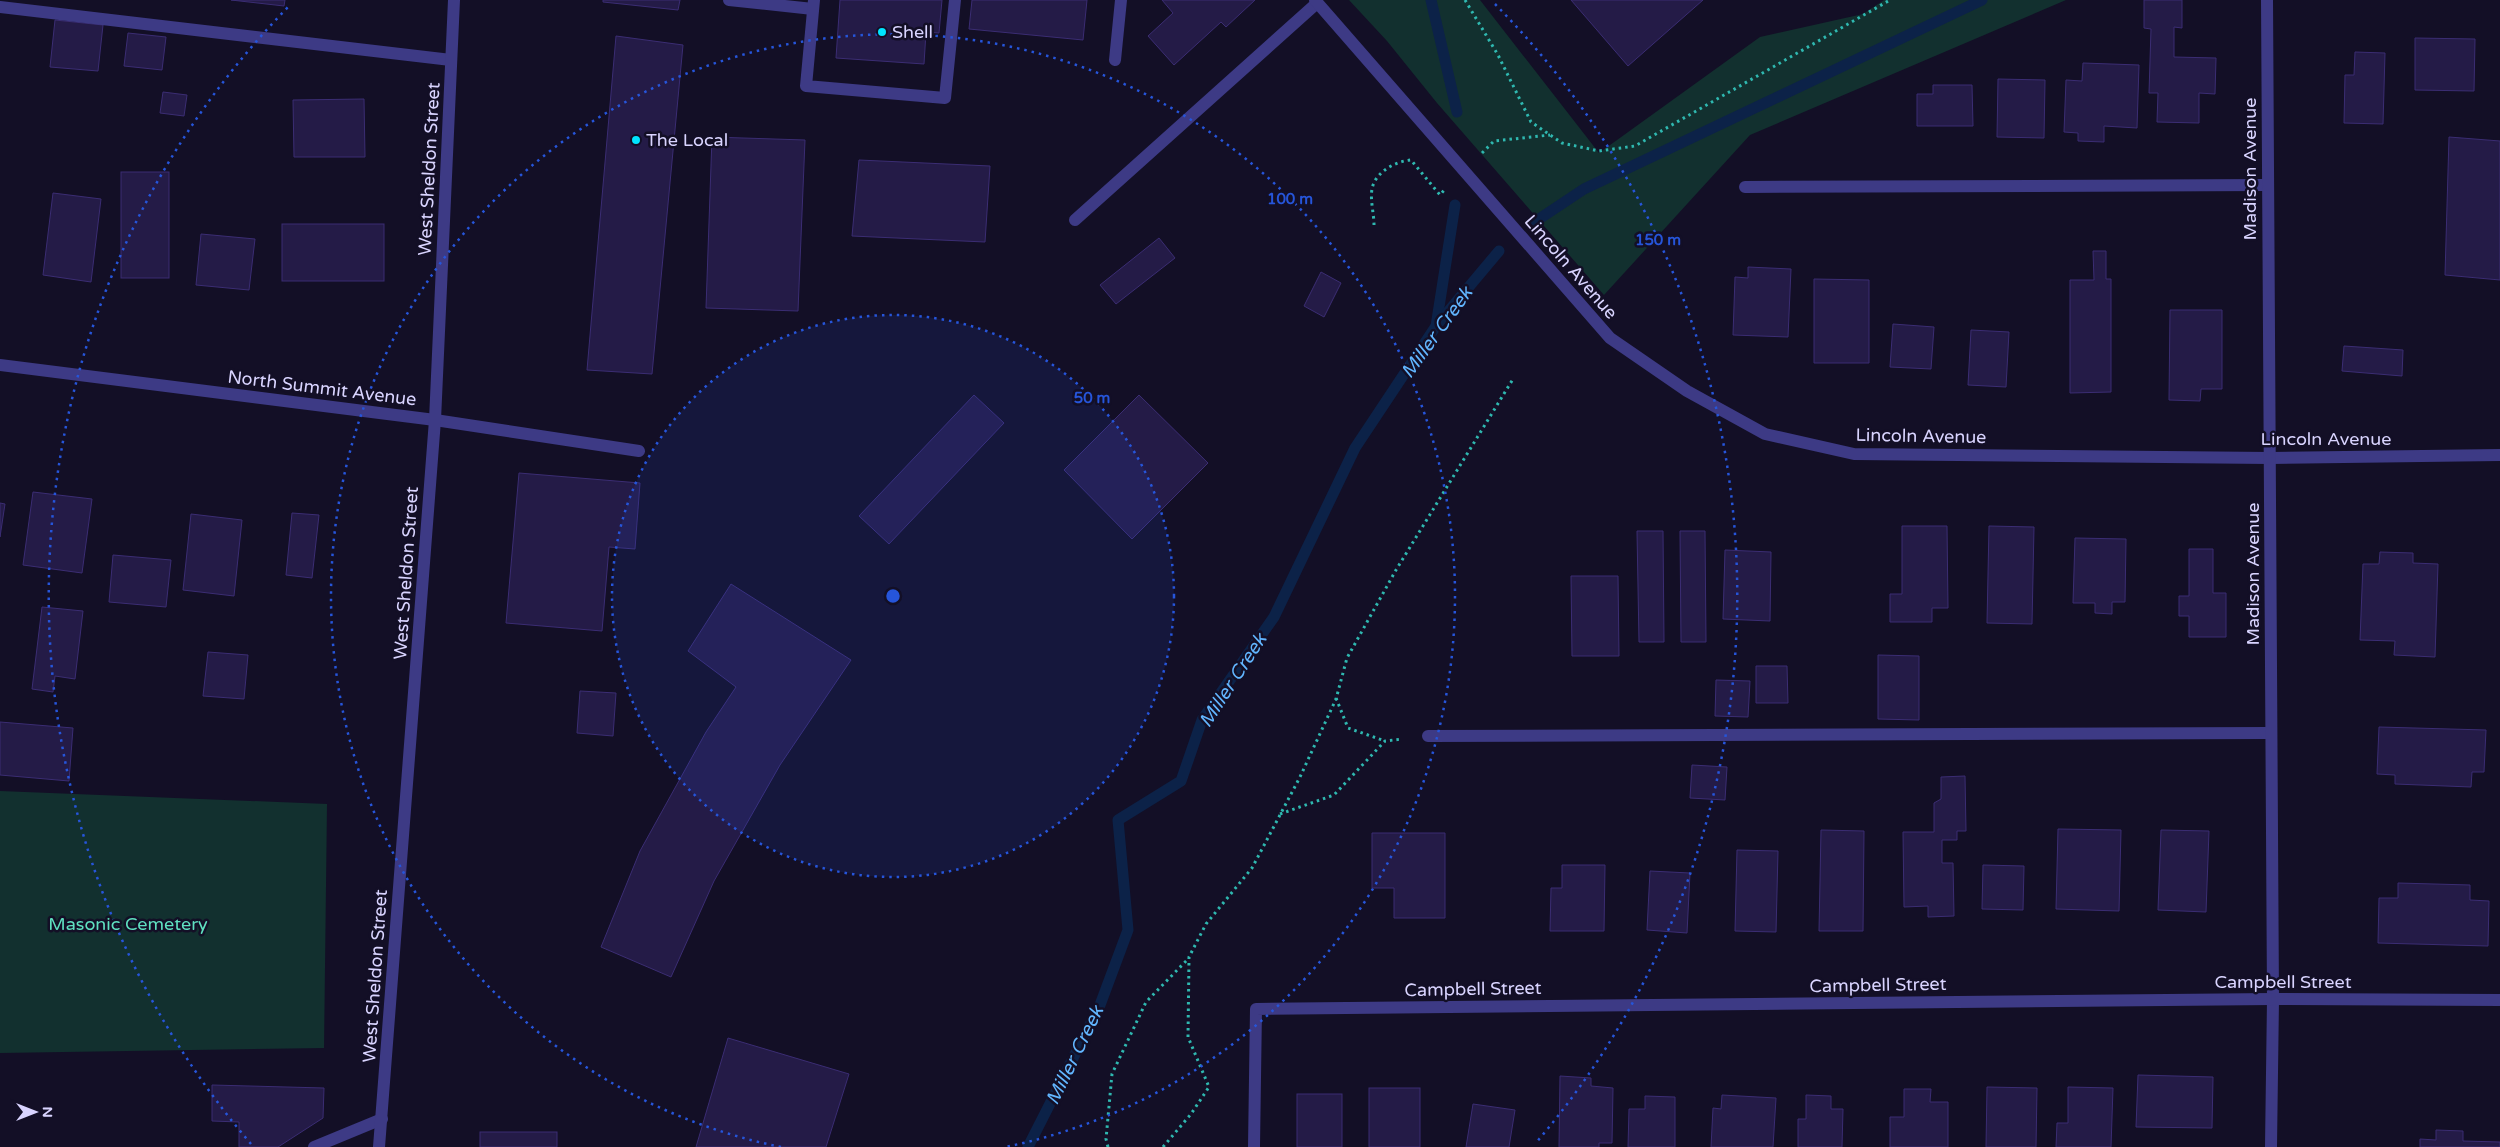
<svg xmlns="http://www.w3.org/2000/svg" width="2500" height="1147" viewBox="0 0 2500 1147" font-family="'Varela Round',sans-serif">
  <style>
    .green { fill: #12302f }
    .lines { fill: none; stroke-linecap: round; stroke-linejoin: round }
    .stream { stroke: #0c2248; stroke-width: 11 }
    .building { fill: #241b47; stroke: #3b2d73 }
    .path { stroke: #2fb8b0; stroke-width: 3; stroke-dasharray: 2.5 4; stroke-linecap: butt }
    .service { stroke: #3d3a85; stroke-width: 12 }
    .minor { stroke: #3d3a85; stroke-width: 12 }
    .ring { fill: none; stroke: #2655da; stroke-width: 2.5; stroke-dasharray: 2.5 5 }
    .poi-dot { fill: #00e5ff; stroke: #130f26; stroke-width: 2 }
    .labels { text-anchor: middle; stroke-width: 5; stroke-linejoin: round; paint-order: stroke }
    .poi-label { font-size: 18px; fill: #d9d4ff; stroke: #130f26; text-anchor: start }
    .street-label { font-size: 18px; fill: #d9d4ff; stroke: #130f26 }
    .park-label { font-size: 18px; fill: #5fe0c0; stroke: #130f26 }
    .water-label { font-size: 19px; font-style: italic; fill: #62b6ff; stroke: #130f26 }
    .centre { fill: #2655da; stroke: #130f26; stroke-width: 2.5 }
    .ring-label { font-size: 15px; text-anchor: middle; font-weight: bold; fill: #2655da; stroke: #130f26; stroke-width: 5; stroke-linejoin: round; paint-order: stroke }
  </style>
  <rect width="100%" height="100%" fill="#130f26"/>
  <g class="green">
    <path d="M1349 0H1480L1599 153 1760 37 1863 14 1884 0H2066L1750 135 1604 295 1437 103 1387 41Z"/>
    <path d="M0 791 327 804 324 1048 0 1053Z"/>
  </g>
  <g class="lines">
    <g class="stream">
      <path d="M1431 0 1457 112"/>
      <path d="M1536 221 1584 189 1982 0"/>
      <path d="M1436 326 1455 205"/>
      <path d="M1028 1147 1100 1005 1128 930 1118 820 1181 781 1202 720 1274 617 1355 448 1436 326 1499 251"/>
    </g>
  </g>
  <g class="building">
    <path d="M231 0H285L284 6Z"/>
    <path d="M603 0H680L678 10 603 2Z"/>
    <path d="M840 0H942L939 33 926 32 924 64 836 58Z"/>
    <path d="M972 0H1087L1083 40 969 29Z"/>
    <path d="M1162 0H1255L1226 27 1221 22 1174 65 1148 36 1173 13Z"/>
    <path d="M1571 0H1703L1628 66Z"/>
    <path d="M2144 0H2182V28L2174 27V57L2216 58 2215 94 2199 93V123L2157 122 2158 93H2149L2151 29 2144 28Z"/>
    <path d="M55 20 103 25 98 71 50 67Z"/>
    <path d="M128 33 166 37 162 70 124 66Z"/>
    <path d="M616 36 683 45 652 374 587 370Z"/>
    <path d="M2415 38 2475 39 2474 91 2415 90Z"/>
    <path d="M2355 52 2385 53 2383 124 2344 123 2345 75H2354Z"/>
    <path d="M2083 63 2139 65 2137 128 2104 126V142L2078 141V133L2064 132 2066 80 2082 81Z"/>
    <path d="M1998 79 2045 80 2044 138 1997 137Z"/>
    <path d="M1933 85H1972L1973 126H1917V94H1933Z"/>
    <path d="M163 92 187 95 184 116 160 113Z"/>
    <path d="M364 99 365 157H294L293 100Z"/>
    <path d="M712 137 805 140 798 311 706 308Z"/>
    <path d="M2449 137 2500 141V280L2445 275Z"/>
    <path d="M859 160 990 166 985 242 852 236Z"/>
    <rect x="121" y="172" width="48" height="106"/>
    <path d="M53 193 101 199 91 282 43 275Z"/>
    <rect x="282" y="224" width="102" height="57"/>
    <path d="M201 234 255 239 249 290 196 285Z"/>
    <path d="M1159 238 1175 258 1116 304 1100 285Z"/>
    <path d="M2093 251H2106V279H2111V392L2070 393V280H2094Z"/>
    <path d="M1748 267 1791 269 1788 337 1733 335 1735 277 1748 278Z"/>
    <path d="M1321 272 1341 283 1324 317 1304 306Z"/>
    <path d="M1814 279 1869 280V363H1814Z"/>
    <path d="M2170 310H2222V389H2201L2200 401 2169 400Z"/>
    <path d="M1893 324 1934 327 1931 369 1890 367Z"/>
    <path d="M1971 330 2009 332 2006 387 1968 385Z"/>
    <path d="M2344 346 2403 350 2402 376 2342 371Z"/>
    <path d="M974 395 1004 423 889 544 859 516Z"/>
    <path d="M1139 395 1208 463 1132 539 1064 470Z"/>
    <path d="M519 473 640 483 635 549 609 547 602 631 506 623Z"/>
    <path d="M33 492 92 499 82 573 23 565Z"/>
    <path d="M0 503 5 504 0 537Z"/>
    <path d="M292 513 319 515 312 578 286 575Z"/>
    <path d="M191 514 242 520 234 596 183 590Z"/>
    <path d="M1902 526H1947L1948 608H1932V622H1890V594H1902Z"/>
    <path d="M1989 526 2034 527 2032 624 1987 623Z"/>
    <path d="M1637 531H1663L1664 642H1639Z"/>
    <path d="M1680 531H1705L1706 642H1681Z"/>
    <path d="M2075 538 2126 539 2125 602H2112V614L2095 613V603H2073Z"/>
    <path d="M2189 549H2213V593H2226V637H2189V616H2179V596H2189Z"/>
    <path d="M1725 550 1771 552 1770 621 1723 619Z"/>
    <path d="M2380 552 2413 553V563L2438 564 2435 657 2394 655 2395 641 2360 640 2363 564H2379Z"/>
    <path d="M113 555 171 560 166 607 109 602Z"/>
    <path d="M1571 576H1618L1619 656H1572Z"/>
    <path d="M731 584 851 660 780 765 714 881 671 977 601 947 640 851 706 732 736 687 688 651Z"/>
    <path d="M42 607 83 611 75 679 55 676 53 692 32 689Z"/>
    <path d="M208 652 248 655 244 699 203 696Z"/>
    <path d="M1878 655 1919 656V720L1878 719Z"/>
    <path d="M1756 666H1787L1788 703H1756Z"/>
    <path d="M1716 680 1750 681 1748 717 1715 716Z"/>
    <path d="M580 691 616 693 613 736 577 733Z"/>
    <path d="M0 722 73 728 69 781 0 775Z"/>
    <path d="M2379 727 2486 730 2484 772H2472L2471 787 2395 784V775L2377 774Z"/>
    <path d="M1692 765 1727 767 1725 800 1690 798Z"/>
    <path d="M1965 776 1966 831H1957V840H1942V863H1953L1954 916 1928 917V906L1904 907 1903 832H1934V803L1941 799V777Z"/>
    <path d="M2058 829 2121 830 2119 911 2056 909Z"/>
    <path d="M1821 830 1864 831 1863 931H1819Z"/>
    <path d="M2161 830 2209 831 2206 912 2158 910Z"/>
    <path d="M1372 833H1445V918H1394V888H1372Z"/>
    <path d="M1737 850 1778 851 1776 932 1735 931Z"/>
    <path d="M1562 865H1605L1604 931H1550L1551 888H1562Z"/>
    <path d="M1983 865 2024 866 2023 910 1982 909Z"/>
    <path d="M1650 871 1690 873 1687 933 1647 930Z"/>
    <path d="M2398 883 2470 885V900L2489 901 2488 946 2378 943 2379 898H2398Z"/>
    <path d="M728 1038 849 1074 826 1147H696Z"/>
    <path d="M2138 1075 2213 1077 2212 1128 2136 1127Z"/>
    <path d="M1560 1076 1591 1078V1086L1613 1088 1612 1143H1599V1147H1559Z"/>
    <path d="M212 1085 324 1088 323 1118 278 1147H239V1122L212 1121Z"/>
    <path d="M1987 1087 2037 1088 2036 1147H1986Z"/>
    <path d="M2068 1087 2113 1088 2111 1147H2056L2057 1123H2068Z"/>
    <rect x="1369" y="1088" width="51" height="59"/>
    <path d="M1904 1089H1931L1930 1102H1948V1147H1890V1117H1904Z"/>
    <rect x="1297" y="1094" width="45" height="53"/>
    <path d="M1722 1095 1776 1098 1773 1147H1711L1713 1108 1721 1109Z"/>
    <path d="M1806 1095 1831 1096V1109H1843L1842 1147H1798V1119H1806Z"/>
    <path d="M1645 1096 1675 1097V1147H1628L1629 1109H1645Z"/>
    <path d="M1473 1104 1515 1110 1509 1147H1466Z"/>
    <path d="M2436 1130 2463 1131V1141L2500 1142V1147H2420V1139L2436 1140Z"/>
    <rect x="480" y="1132" width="77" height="15"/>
  </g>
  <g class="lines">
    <g class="path">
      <path d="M1465 0 1498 55 1531 122 1562 143 1599 151 1635 146 1890 0"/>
      <path d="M1482 153 1494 141 1550 135"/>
      <path d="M1374 225C1374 214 1370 200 1372 189 1375 172 1396 161 1411 160L1440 195 1445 189"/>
      <path d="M1336 698 1348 728 1385 741"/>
      <path d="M1280 814 1334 795 1385 741 1402 739"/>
      <path d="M1108 1147 1106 1139 1112 1074 1146 1002 1189 958"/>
      <path d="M1163 1147 1191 1114 1209 1087 1188 1037 1189 957 1206 924 1252 868 1300 777 1336 699 1347 658 1396 570 1513 379"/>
    </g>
    <g class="service">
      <path d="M729 0 813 9"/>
      <path d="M814 0 806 86 945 98 955 0"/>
      <path d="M0 7 451 60"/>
      <path d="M1115 60 1121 0"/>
      <path d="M1745 187 2267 185"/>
      <path d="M1075 220 1317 3"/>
      <path d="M1428 736 2271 733"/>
      <path d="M314 1147 382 1119"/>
    </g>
    <g class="minor">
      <path d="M1315 0 1610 338 1687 391 1765 434 1854 454 2270 458 2500 455"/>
      <path d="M2267 0 2273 999 2271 1147"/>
      <path d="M0 365 435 420 639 451"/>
      <path d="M379 1147 435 420 454 0"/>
      <path d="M1254 1147 1256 1009 2273 999 2500 1000"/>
    </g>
  </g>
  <circle cx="893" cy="596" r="281" fill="#2655da" fill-opacity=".12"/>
  <g class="ring">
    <circle cx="893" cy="596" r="281"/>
    <path d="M781 1147A562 562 0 1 1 1005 1147"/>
    <path d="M251 1144A844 844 0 0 1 291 4M1495 4A844 844 0 0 1 1535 1144"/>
  </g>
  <g class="poi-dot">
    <circle cx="882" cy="32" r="5"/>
    <circle cx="636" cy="140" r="5"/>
  </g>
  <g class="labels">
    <g class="poi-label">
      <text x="892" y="38">Shell</text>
      <text x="646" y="146">The Local</text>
    </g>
    <g class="street-label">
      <text transform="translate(429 169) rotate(-87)" y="6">West Sheldon Street</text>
      <text transform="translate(2250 169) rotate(-90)" y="6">Madison Avenue</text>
      <text transform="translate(1571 267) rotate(49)" y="6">Lincoln Avenue</text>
      <text transform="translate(322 388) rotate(7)" y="6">North Summit Avenue</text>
      <text transform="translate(1921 436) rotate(1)" y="6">Lincoln Avenue</text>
      <text x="2326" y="445">Lincoln Avenue</text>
      <text transform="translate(406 573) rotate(-86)" y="6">West Sheldon Street</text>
      <text transform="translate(2253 574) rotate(-90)" y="6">Madison Avenue</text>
      <text transform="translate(375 976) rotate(-86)" y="6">West Sheldon Street</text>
      <text x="2283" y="988">Campbell Street</text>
      <text transform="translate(1878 985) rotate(-1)" y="6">Campbell Street</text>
      <text transform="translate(1473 989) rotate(-1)" y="6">Campbell Street</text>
    </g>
    <g class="park-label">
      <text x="128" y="930">Masonic Cemetery</text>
    </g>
    <g class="water-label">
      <text transform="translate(1436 332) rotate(-54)" y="7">Miller Creek</text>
      <text transform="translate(1232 680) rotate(-57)" y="7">Miller Creek</text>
      <text transform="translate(1074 1055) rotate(-64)" y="7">Miller Creek</text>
    </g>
  </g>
  <circle cx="893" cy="596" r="8" class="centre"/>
  <g class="ring-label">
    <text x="1290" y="204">100 m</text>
    <text x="1658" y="245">150 m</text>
    <text x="1092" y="403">50 m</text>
  </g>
  <g transform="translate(35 1112) rotate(90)" stroke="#130f26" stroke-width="4" paint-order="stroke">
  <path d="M0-4L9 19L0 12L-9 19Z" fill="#d9d4ff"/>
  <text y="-8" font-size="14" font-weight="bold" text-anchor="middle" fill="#d9d4ff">N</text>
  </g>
</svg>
